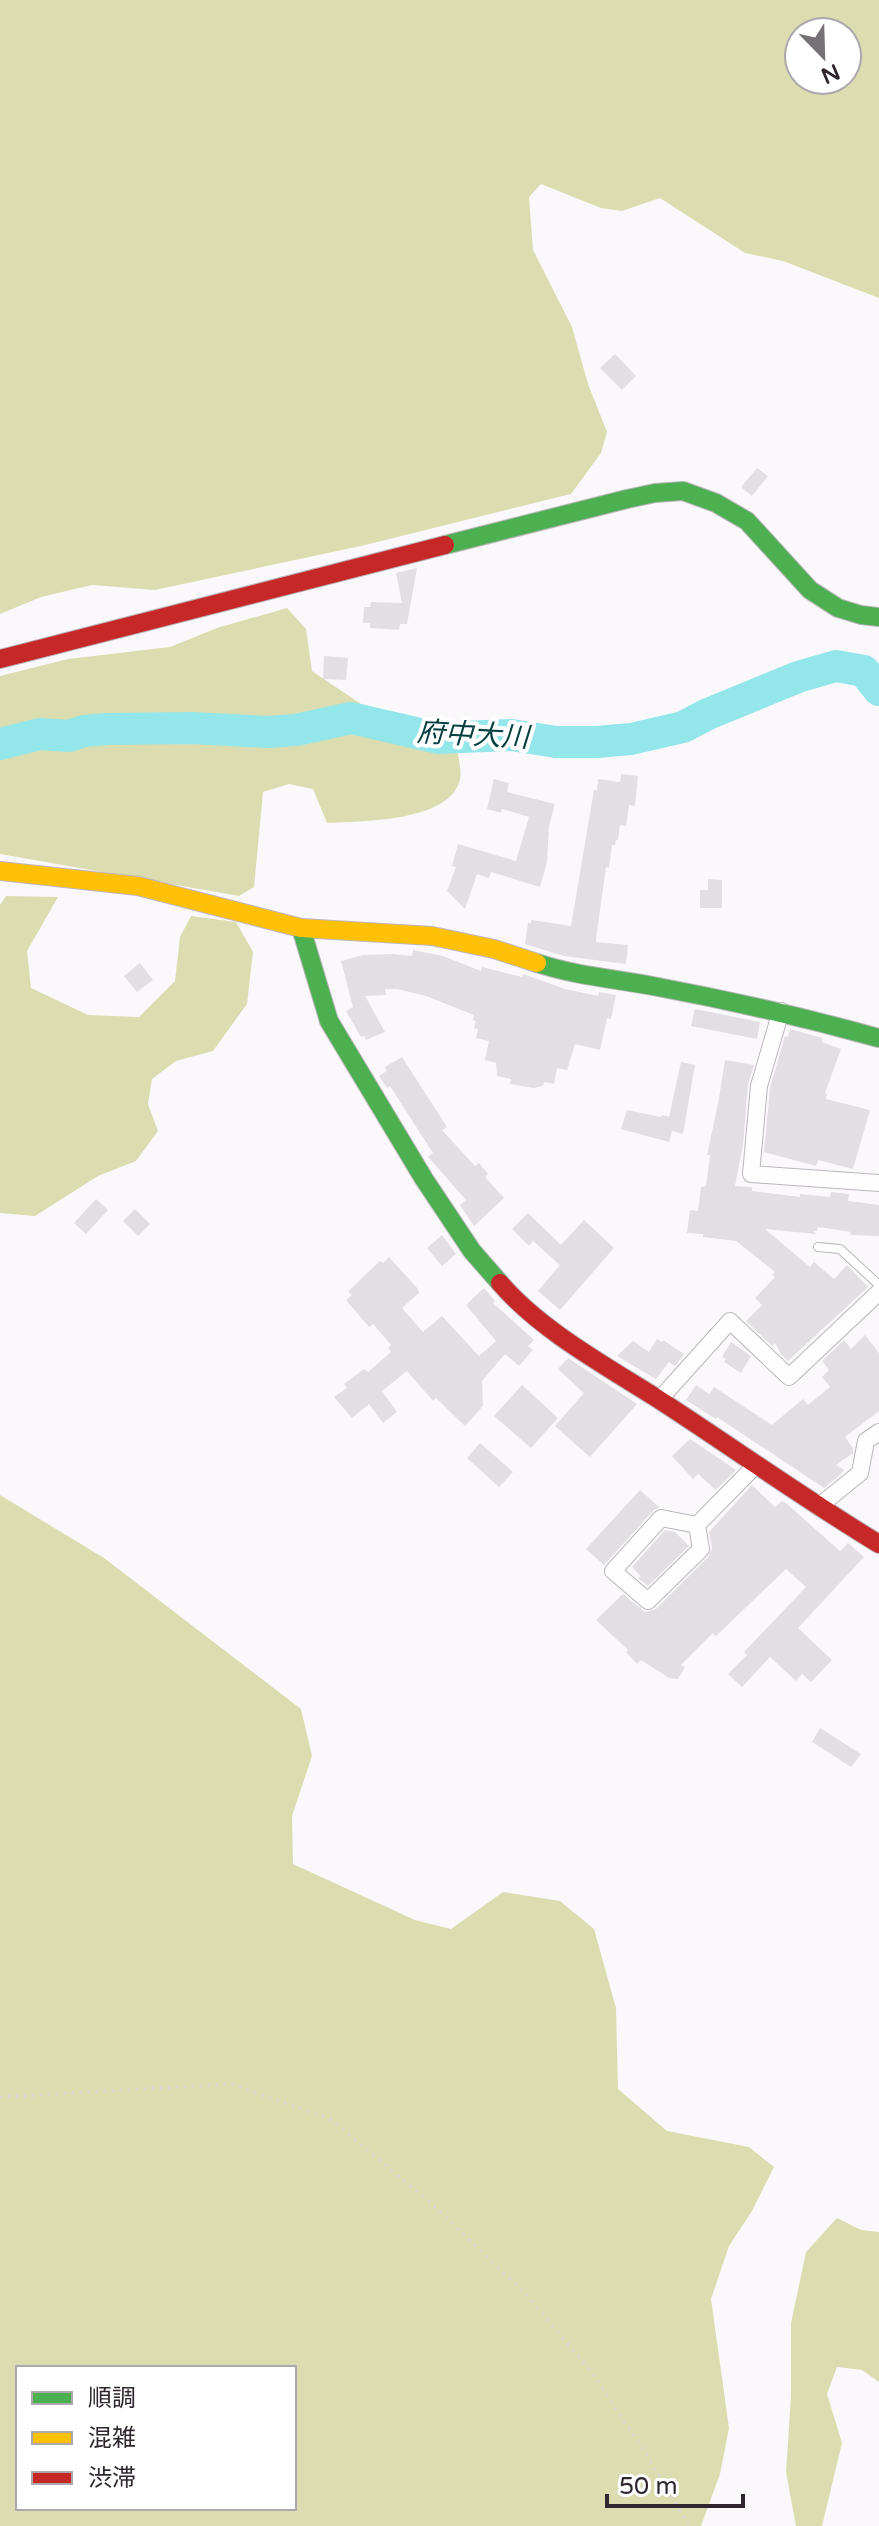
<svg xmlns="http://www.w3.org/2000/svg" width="879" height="2526" viewBox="0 0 879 2526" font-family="'Varela Round','Noto Sans JP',sans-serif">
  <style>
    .forest { fill: #dbddb1; fill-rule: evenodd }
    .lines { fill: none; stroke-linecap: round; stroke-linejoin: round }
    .river { stroke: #93e6e9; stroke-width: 32 }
    .building { fill: #e3dde4 }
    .lane-casing { stroke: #bbb5bc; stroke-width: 10 }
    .street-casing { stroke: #bbb5bc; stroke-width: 18 }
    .fast-casing { stroke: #bbb5bc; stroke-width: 20 }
    .slow-casing { stroke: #bbb5bc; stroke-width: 20 }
    .jam-casing { stroke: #bbb5bc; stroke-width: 20 }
    .path { stroke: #d8d7d8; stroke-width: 3; stroke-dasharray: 2 6; stroke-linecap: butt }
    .lane { stroke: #fefeff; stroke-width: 8 }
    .street { stroke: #fefeff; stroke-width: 16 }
    .fast { stroke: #4caf50; stroke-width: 18 }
    .slow { stroke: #ffc107; stroke-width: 18 }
    .jam { stroke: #c62828; stroke-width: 18 }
    .labels { text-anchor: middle; stroke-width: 8; stroke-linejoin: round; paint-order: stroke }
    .water-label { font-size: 28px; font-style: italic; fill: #044041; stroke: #fff }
  </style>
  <rect width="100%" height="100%" fill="#fbf8fc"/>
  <g class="forest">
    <path d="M0 0H879V298L783 261 745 253 660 198 622 211 601 208 541 184 529 197 533 250 572 327 588 384 607 432 601 453 571 494 361 546 155 590 92 585 41 597 0 614ZM847 32V80H799V32Z"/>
    <path d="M287 608 306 629 312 671 361 704 410 721 456 745C458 756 463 773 459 783 445 822 362 821 327 823L313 789 289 784 263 792 254 887 239 896 0 854V676L68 659 170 647 217 628Z"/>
    <path d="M6 896 58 897 27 951 31 988 88 1015 139 1017 175 981 180 937 191 916 236 922 253 952 247 1004 213 1051 176 1061 152 1079 148 1104 158 1131 136 1161 98 1176 35 1216 0 1213V905Z"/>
    <path d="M0 1495 104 1558 301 1709 312 1756 292 1816 293 1864 415 1920 451 1929 503 1892 560 1901 594 1929 616 2008 618 2089 667 2131 749 2147 774 2167 752 2211 729 2246 711 2299 729 2428 720 2474 701 2526H0ZM18 2368H294V2508H18Z"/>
    <path d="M837 2218 861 2230 879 2232V2382L862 2370 837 2367 827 2394 842 2443 822 2526H796L786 2472 791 2396V2323L806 2252Z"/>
  </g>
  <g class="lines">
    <path class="river" d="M0 744 40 734 69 736 84 731 107 729 192 728 268 732 296 730 351 718 438 738 512 735 556 742H597L631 739 683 727 708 714 798 677 836 666 864 671 879 690"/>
  </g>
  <g class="building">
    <path d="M615 354 636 376 622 390 600 368Z"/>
    <path d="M757 468 768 476 752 496 741 487Z"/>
    <path d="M417 568 407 624H400L399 630 370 628V623H363L364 607H370L371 602 402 603 396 573Z"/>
    <path d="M324 656 348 658 346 680 323 679Z"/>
    <path d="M621 774 638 776 635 806 629 805 626 826 620 825 618 840H616L615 845H612L609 868 606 867 596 939V942L628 945 626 964 564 956 525 944 528 923H531V920L571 926 594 790H597L598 779 620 782Z"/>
    <path d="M494 779 509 783 507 792 555 804 549 826 547 862 540 887 491 872 489 878 477 874 465 909 447 891 456 867 452 866 458 844 516 861 529 817 502 809 501 813 487 809Z"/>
    <path d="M708 879 722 880V908H700V890H708Z"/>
    <path d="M413 950 443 956 481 971 482 967 522 977 523 974 565 989 598 996 599 992 616 995 611 1019 607 1018 600 1050 575 1044 567 1070 557 1068 554 1084 544 1082 543 1086 534 1088 510 1084 511 1079 497 1076 496 1063 485 1060 489 1041 476 1038 478 1029 474 1028 476 1021 473 1020 474 1015 426 996 397 989H385L386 995 365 996 385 1032 366 1040 364 1036 361 1037 346 1011 353 1007 341 961 363 955 393 954 412 956Z"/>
    <path d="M140 963 153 980 137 992 124 976Z"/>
    <path d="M695 1009 760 1022 757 1039 691 1026Z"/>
    <path d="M790 1029 822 1038V1042L841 1049 825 1093 827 1094 826 1099 870 1110 853 1169 818 1160 816 1166 764 1152 770 1088 785 1036 788 1037Z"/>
    <path d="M402 1057 447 1127 442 1130 475 1166 479 1163 488 1174 485 1177 504 1198 474 1226 460 1205 466 1200 430 1159 428 1157 433 1153 390 1086 387 1088 379 1076 387 1071 385 1067Z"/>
    <path d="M725 1060 754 1065 748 1085 743 1145 735 1186 752 1187V1191L800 1197V1194L830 1197 831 1192 849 1194 848 1201 879 1205V1236L850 1235 851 1232 818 1227 817 1231H814L816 1234 765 1229 810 1267 814 1262 834 1279 847 1265 868 1287 788 1361 781 1354 775 1343 772 1346 746 1321 762 1305 755 1298 775 1277 772 1275 775 1272 736 1241 703 1237V1234L687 1233 690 1210 698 1211 701 1187 706 1186 710 1155H707L718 1104Z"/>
    <path d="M681 1062 695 1065 683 1134 672 1131 669 1142 621 1129 627 1110 661 1117 662 1115 669 1117Z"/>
    <path d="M96 1199 108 1210 86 1234 74 1223Z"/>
    <path d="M135 1209 150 1224 138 1236 123 1221Z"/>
    <path d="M528 1213 561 1245 584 1220 614 1248 560 1310 538 1291 560 1265 533 1241 529 1246 512 1229Z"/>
    <path d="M442 1235 456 1254 442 1266 427 1248Z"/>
    <path d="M389 1257 418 1289 419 1293 402 1308 423 1332 442 1316 479 1356 496 1341 466 1305 484 1288 495 1301 493 1303 534 1340 528 1346 533 1350 519 1366 505 1354 482 1381 483 1406 465 1426 436 1398 433 1401 407 1371 382 1391 397 1412 383 1423 369 1404 352 1418 334 1397 347 1388 344 1384 364 1369 368 1372 391 1352 388 1348 391 1345 373 1324 369 1327 346 1300 352 1295 348 1292 366 1274 380 1261 383 1263Z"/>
    <path d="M865 1335 879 1353V1411L845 1437 853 1448V1453L836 1465 844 1470 841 1474 824 1488 717 1417 716 1419 686 1400 696 1385 709 1394 714 1387 772 1425 803 1399 808 1405 830 1387 822 1377 829 1370 822 1361 844 1340 851 1349Z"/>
    <path d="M657 1339 662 1342 663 1340 684 1354 675 1366 669 1362 656 1379 617 1356 633 1341 649 1352Z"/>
    <path d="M731 1342 751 1356 741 1373 724 1362 726 1359 722 1357Z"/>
    <path d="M568 1358 637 1404 590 1457 555 1426 584 1393 558 1369Z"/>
    <path d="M522 1385 558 1418 531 1448 494 1416Z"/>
    <path d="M690 1439 736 1470 716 1490 698 1474 693 1479 672 1456Z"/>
    <path d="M480 1443 513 1472 499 1487 467 1458Z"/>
    <path d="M752 1485 775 1507 782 1501 787 1504 840 1551 848 1543 864 1557 798 1628 832 1660 811 1682 802 1674 796 1681 770 1657 742 1687 728 1674 747 1655 744 1652 806 1587 786 1569 716 1636 713 1633 681 1665 685 1667 678 1679 669 1678 641 1660 637 1664 626 1652 628 1650 596 1620 623 1594 645 1612 656 1609 709 1556 712 1548 709 1532Z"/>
    <path d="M640 1490 659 1507 653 1511 604 1565 586 1549Z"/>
    <path d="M665 1530 675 1532 689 1546 648 1586 638 1578 641 1576 632 1567Z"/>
    <path d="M820 1728 861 1754 851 1767 812 1742Z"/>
  </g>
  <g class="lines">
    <defs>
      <path id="lane" d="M818 1247 840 1249 879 1285"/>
      <g id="street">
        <path d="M781 1011 759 1086 751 1174 879 1183"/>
        <path d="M659 1400 730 1321 789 1377 879 1292"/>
        <path d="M818 1507 860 1473 866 1441 879 1432"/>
        <path d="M697 1525 661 1518 613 1571 648 1601 701 1549 697 1525 756 1465"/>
      </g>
      <g id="fast">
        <path d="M445 545 627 499 655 493 683 491 716 503 747 521 810 590 838 608 861 615 879 617"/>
        <path d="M301 928 329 1021 424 1179 472 1251 500 1283"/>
        <path d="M537 963C576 976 617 979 658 987 733 1001 806 1018 879 1038"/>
      </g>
      <path id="slow" d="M0 871 138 886 301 928 432 936 494 949 537 963"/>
      <g id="jam">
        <path d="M0 659 445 545"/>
        <path d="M500 1283C540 1330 606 1366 658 1399 732 1447 803 1498 879 1544"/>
      </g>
    </defs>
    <use href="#lane" class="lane-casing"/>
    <use href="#street" class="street-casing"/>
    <use href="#fast" class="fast-casing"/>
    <use href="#slow" class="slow-casing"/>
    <use href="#jam" class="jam-casing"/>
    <path class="path" d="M0 2097 231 2084 330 2119 431 2203 527 2295 593 2374 646 2454 689 2526"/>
    <use href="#lane" class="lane"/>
    <use href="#street" class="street"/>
    <use href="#fast" class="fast"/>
    <use href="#slow" class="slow"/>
    <use href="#jam" class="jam"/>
  </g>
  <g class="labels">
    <g class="water-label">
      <text transform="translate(473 734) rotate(3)" y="10">府中大川</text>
    </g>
  </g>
  <rect x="16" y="2366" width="280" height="144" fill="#ffffff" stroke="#aca8ac" stroke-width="2"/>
  <rect x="32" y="2392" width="40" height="12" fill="#4caf50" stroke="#aca8ac" stroke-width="2"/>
  <text x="88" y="2406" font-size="24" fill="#2f2630">順調</text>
  <rect x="32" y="2432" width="40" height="12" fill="#ffc107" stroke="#aca8ac" stroke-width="2"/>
  <text x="88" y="2446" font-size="24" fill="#2f2630">混雑</text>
  <rect x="32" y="2472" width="40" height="12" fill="#c62828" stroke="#aca8ac" stroke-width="2"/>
  <text x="88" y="2486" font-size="24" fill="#2f2630">渋滞</text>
  <g transform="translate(823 56) rotate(157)"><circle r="38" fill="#ffffff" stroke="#aca8ac" stroke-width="2"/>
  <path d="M0-6L14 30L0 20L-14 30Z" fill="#767077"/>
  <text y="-12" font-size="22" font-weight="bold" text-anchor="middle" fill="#2f2630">N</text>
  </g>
  <path d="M607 2494v12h136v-12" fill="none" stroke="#2f2630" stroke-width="4"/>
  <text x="619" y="2494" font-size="24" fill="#2f2630" stroke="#ffffff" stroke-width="6" paint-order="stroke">50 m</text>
</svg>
